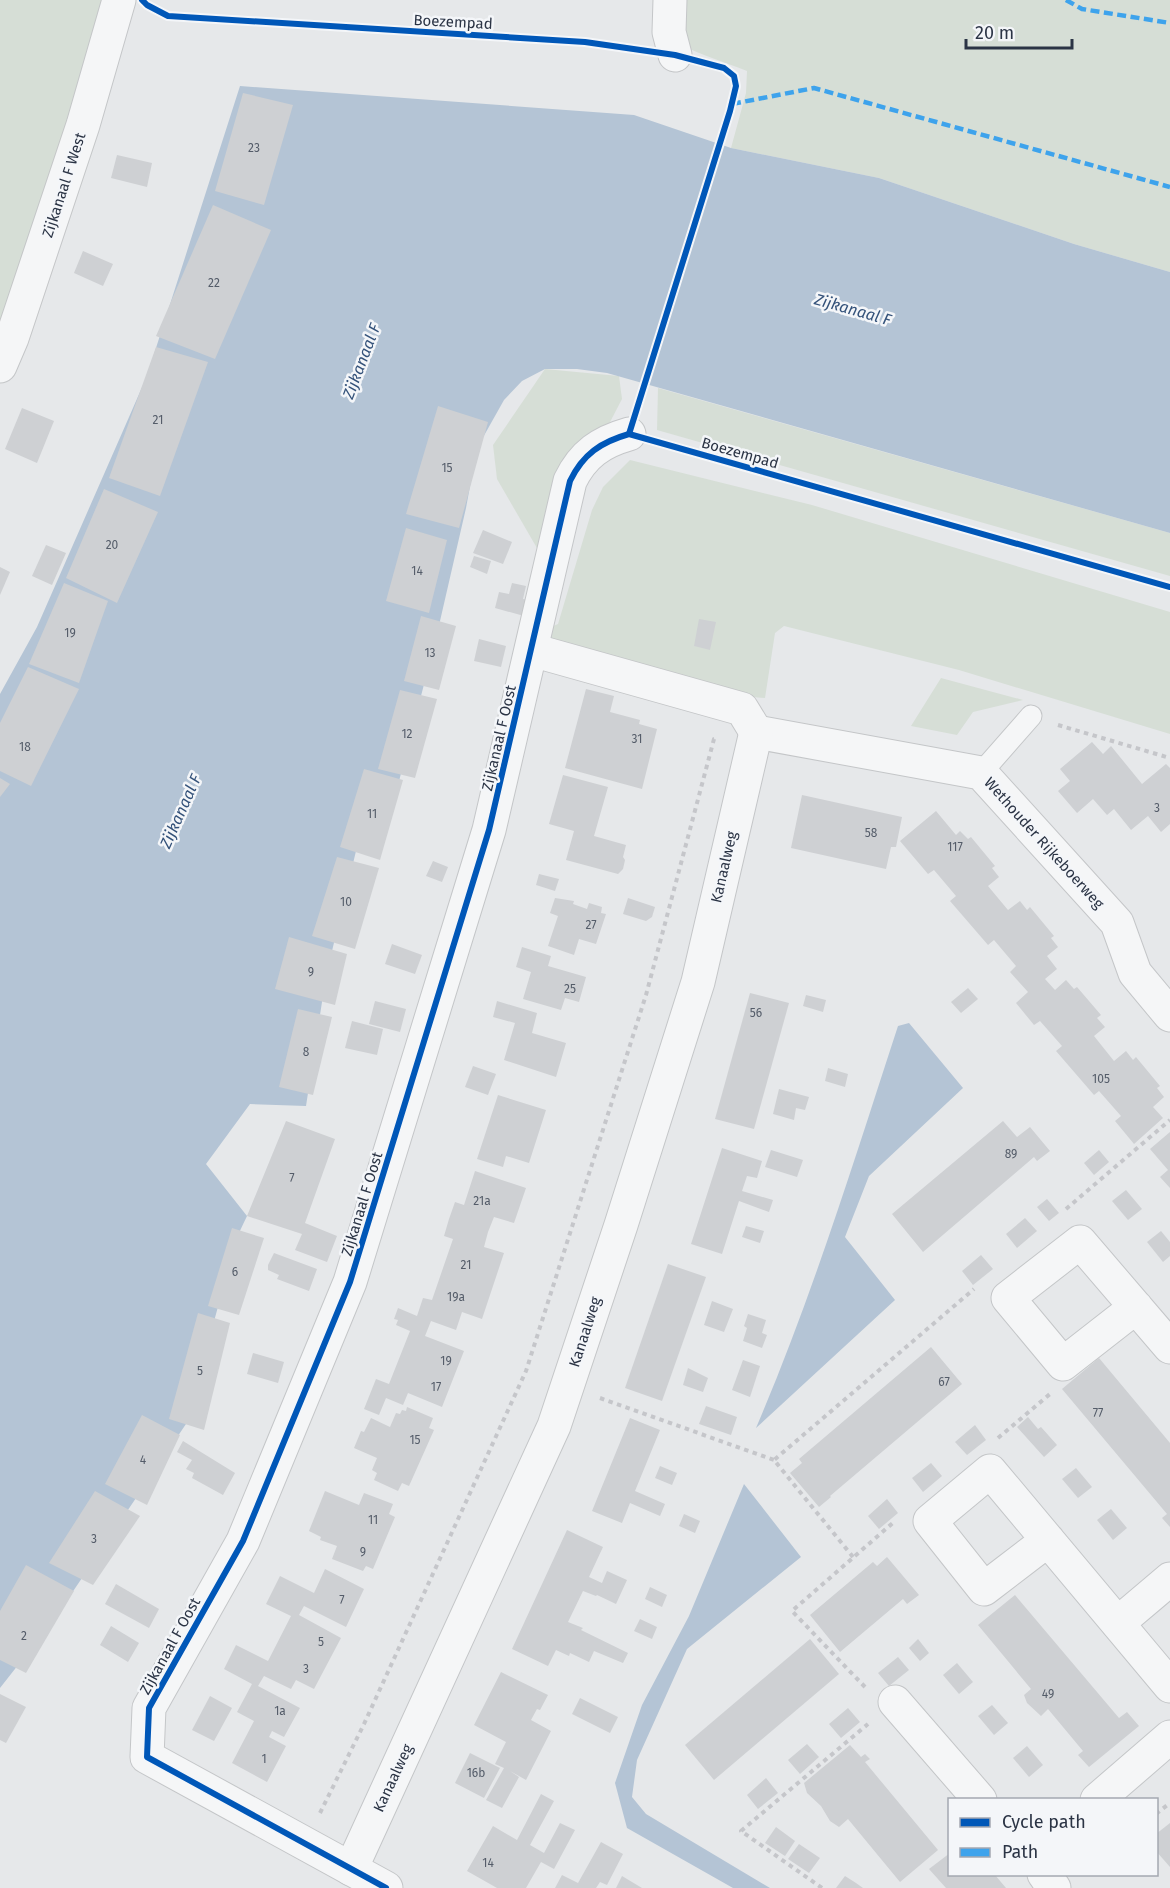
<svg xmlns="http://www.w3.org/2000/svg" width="1170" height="1888" viewBox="0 0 1170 1888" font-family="'Fira Sans',sans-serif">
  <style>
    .green { fill: #d6ded6 }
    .water { fill: #b4c4d5 }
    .building { fill: #ced0d3 }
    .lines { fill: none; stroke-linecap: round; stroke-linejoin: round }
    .service-casing { stroke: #c4c6c8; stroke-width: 23 }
    .minor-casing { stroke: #c4c6c8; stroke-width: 35 }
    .path { stroke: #c5c6ca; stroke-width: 4; stroke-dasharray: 4.5 4.5; stroke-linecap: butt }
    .service { stroke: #f5f6f7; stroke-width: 21 }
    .minor { stroke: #f5f6f7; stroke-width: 33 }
    .quiet { stroke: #3ea3ec; stroke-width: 4.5; stroke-dasharray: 9 4.5; stroke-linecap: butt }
    .cycleway-casing { stroke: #f4f6f9; stroke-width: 10 }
    .cycleway { stroke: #0057b8; stroke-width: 6 }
    .labels { text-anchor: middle; stroke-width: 5; stroke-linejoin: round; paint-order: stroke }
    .number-label { font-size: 12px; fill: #545c69 }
    .street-label { font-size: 15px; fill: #2b3445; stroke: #f4f6f9 }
    .water-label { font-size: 16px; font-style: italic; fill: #34527a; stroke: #f4f6f9 }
  </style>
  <rect width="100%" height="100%" fill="#e6e8ea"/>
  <g class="green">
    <path d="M0 0H109L0 337Z"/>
    <path d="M675 0H1170V272L1074 244 879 178 731 148 746 93 747 71C725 62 703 56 682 45Z"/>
    <path d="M545 369 619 376 622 399 541 555 497 479 493 445Z"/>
    <path d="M658 388 1170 533V576L657 430Z"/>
    <path d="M630 460 812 505 1170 612V734L959 670 784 626 775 633 765 698 728 695 522 639 558 624 592 510 603 487Z"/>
    <path d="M941 678 1023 700 973 712 957 735 911 726Z"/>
  </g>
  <g class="water">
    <path d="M240 86 634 115 731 148 879 178 1074 244 1170 272V533L607 373 577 369H545L522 381 504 400 477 448 466 508 437 634 398 785 368 801 326 976 306 1106 250 1104 206 1164 247 1216 237 1237 186 1424 55 1618 0 1688V694L37 627 147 376Z"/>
    <path d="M909 1023 963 1088 869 1176 845 1237 895 1300 756 1428C812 1297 854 1161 898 1026Z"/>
    <path d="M744 1484 801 1557 687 1649 637 1760 632 1797 646 1814 770 1888H733L627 1828 615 1783 642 1705 689 1616Z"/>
  </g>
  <g class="building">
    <path d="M243 93 293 105 264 205 215 191Z"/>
    <path d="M117 155 152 163 147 187 111 178Z"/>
    <path d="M213 205 271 230 215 359 156 336Z"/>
    <path d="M83 251 113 264 103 286 74 273Z"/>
    <path d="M156 347 208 362 160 496 109 478Z"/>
    <path d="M438 406 488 422 459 528 406 514Z"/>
    <path d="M22 408 54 421 37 463 5 449Z"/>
    <path d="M104 489 158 512 117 603 66 578Z"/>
    <path d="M406 528 447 540 429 613 386 601Z"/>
    <path d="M483 530 512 542 503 564 473 553Z"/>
    <path d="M46 545 66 553 52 585 32 576Z"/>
    <path d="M474 556 491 561 487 574 470 567Z"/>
    <path d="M0 567 10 572 0 595Z"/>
    <path d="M64 583 108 601 79 683 29 664Z"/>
    <path d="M512 583 526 586 523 599 528 600 524 616 495 608 499 592 509 594Z"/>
    <path d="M421 616 456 626 439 690 404 681Z"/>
    <path d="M699 619 716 622 710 650 694 646Z"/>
    <path d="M479 639 506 646 501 667 474 661Z"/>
    <path d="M28 667 79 689 31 786 0 771V723Z"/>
    <path d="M586 689 614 696 610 712 640 720 639 724 657 729 642 789 565 768Z"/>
    <path d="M400 690 437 699 415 778 378 769Z"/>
    <path d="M1092 742 1103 754 1111 746 1142 784 1166 764 1170 768V824L1161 832 1148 816 1131 830 1114 809 1107 815 1093 799 1077 813 1058 791 1070 781 1060 769Z"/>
    <path d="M364 769 403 780 380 860 340 847Z"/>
    <path d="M563 775 608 787 594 836 626 845 623 857 625 860 623 869 618 874 566 860 574 831 549 824Z"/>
    <path d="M0 778 10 784 0 797Z"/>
    <path d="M802 795 902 817 896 847H891L886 869 791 848Z"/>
    <path d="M936 811 956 835 960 831 968 839 971 837 995 866 992 868 999 877 988 886 1008 910 1020 901 1027 910 1030 907 1054 936 1051 938 1058 947 1047 956 1057 969 1045 979 1055 990 1066 980 1074 989 1077 987 1101 1015 1097 1018 1105 1027 1094 1036 1114 1061 1126 1051 1133 1060 1136 1057 1160 1086 1157 1088 1164 1097 1153 1107 1163 1118 1134 1144 1115 1121 1121 1116 1099 1091 1094 1095 1056 1051 1062 1046 1040 1021 1034 1025 1016 1003 1028 992 1010 972 1016 966 994 940 988 945 950 901 956 896 934 870 928 874 900 841Z"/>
    <path d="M337 857 379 868 355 949 312 936Z"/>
    <path d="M433 861 448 867 442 882 426 876Z"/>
    <path d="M539 874 559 879 555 891 536 885Z"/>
    <path d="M555 898 574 901 573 904 587 909 589 903 602 907 601 913 606 914 596 944 579 939 574 955 548 946 558 916 550 913Z"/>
    <path d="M628 898 655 907 652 917 646 921 623 914Z"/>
    <path d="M289 937 347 954 335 1005 275 989Z"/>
    <path d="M392 944 422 955 415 974 385 964Z"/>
    <path d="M522 947 551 956 548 966 586 977 579 1002 565 998 561 1010 523 999 531 972 516 967Z"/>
    <path d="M968 988 978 999 961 1013 951 1002Z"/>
    <path d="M750 993 789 1003 754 1129 715 1119Z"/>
    <path d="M806 995 826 1000 823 1012 803 1006Z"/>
    <path d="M375 1001 406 1009 400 1032 369 1024Z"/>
    <path d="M497 1001 537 1013 532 1033 566 1043 556 1077 504 1060 515 1023 493 1017Z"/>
    <path d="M298 1009 332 1017 313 1095 279 1087Z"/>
    <path d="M352 1021 383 1029 377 1055 345 1048Z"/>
    <path d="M473 1066 496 1074 488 1095 465 1087Z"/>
    <path d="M828 1068 848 1074 845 1087 825 1081Z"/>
    <path d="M779 1089 809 1097 805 1110 796 1108 794 1120 773 1114Z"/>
    <path d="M498 1095 546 1110 529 1163 506 1156 503 1167 477 1159Z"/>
    <path d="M286 1121 335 1139 305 1223 337 1236 327 1262 295 1250 302 1234 247 1216Z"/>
    <path d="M1003 1121 1017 1137 1030 1127 1050 1151 1037 1161 1034 1157 923 1252 892 1214Z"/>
    <path d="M1170 1132V1188L1160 1177 1168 1170 1150 1149Z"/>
    <path d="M722 1148 762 1161 757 1178 747 1176 742 1191 773 1200 769 1212 739 1201 722 1254 691 1244Z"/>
    <path d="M771 1150 803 1160 797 1177 765 1167Z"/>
    <path d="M1099 1150 1109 1162 1094 1175 1084 1163Z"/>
    <path d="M475 1171 526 1188 514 1223 494 1217 488 1232 484 1247 504 1253 482 1319 462 1312 456 1330 431 1321 425 1336 464 1351 442 1407 408 1393 403 1405 386 1398 379 1415 364 1409 376 1379 389 1384 410 1331 396 1325 398 1320 394 1319 398 1308 417 1316 423 1298 432 1300 453 1239 444 1236 449 1219 455 1202 464 1205Z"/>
    <path d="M1126 1190 1142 1209 1128 1220 1112 1201Z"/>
    <path d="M1047 1199 1059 1213 1049 1221 1037 1207Z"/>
    <path d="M1025 1218 1037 1231 1017 1248 1006 1234Z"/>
    <path d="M746 1226 764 1231 760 1243 742 1237Z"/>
    <path d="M232 1228 264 1238 239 1315 208 1306Z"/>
    <path d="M1161 1231 1170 1242V1256L1163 1262 1147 1242Z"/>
    <path d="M274 1253 317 1269 309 1291 277 1279 279 1275 268 1270V1265Z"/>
    <path d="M981 1255 993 1269 973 1285 962 1271Z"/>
    <path d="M668 1264 706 1277 662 1401 625 1388Z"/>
    <path d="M712 1301 733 1309 724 1332 704 1325Z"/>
    <path d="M198 1313 230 1323 204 1430 169 1419Z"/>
    <path d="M748 1314 766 1320 762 1333 767 1335 762 1348 743 1341 747 1328 744 1326Z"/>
    <path d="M931 1347 962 1384 830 1496 831 1497 819 1507 790 1473 802 1463 799 1459Z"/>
    <path d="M253 1353 284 1362 278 1383 247 1374Z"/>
    <path d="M1099 1358 1170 1443V1527L1162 1518 1167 1514 1062 1389Z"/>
    <path d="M743 1360 760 1366 750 1397 732 1390Z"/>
    <path d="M688 1368 708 1378 703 1392 683 1385Z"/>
    <path d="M706 1406 737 1417 731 1435 699 1424Z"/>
    <path d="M407 1407 433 1418 429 1428 434 1430 409 1486 402 1483 398 1491 374 1480 377 1473 372 1470 377 1458 354 1448 361 1431 364 1432 371 1418 390 1427 396 1413 400 1414 402 1410 406 1411Z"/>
    <path d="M142 1415 180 1435 147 1505 105 1484Z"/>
    <path d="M1028 1417 1038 1429 1041 1427 1057 1445 1044 1457 1017 1427Z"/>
    <path d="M630 1418 660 1430 635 1491 665 1504 660 1516 630 1503 622 1523 592 1511Z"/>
    <path d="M975 1425 986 1440 967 1455 955 1442Z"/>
    <path d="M183 1441 235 1473 223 1495 192 1478 194 1473 186 1469 192 1460 177 1452Z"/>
    <path d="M931 1463 942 1476 923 1492 912 1478Z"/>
    <path d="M660 1466 677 1473 672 1485 655 1478Z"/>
    <path d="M1076 1468 1092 1487 1078 1498 1062 1479Z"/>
    <path d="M95 1491 140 1516 93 1585 49 1563Z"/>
    <path d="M325 1491 359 1505 364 1493 393 1504 389 1514 395 1517 373 1569 366 1566 363 1571 332 1559 337 1546 320 1540 321 1537 309 1531Z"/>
    <path d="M887 1499 898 1513 879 1529 868 1516Z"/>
    <path d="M1111 1509 1127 1528 1113 1540 1097 1520Z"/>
    <path d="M684 1514 700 1521 695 1533 679 1526Z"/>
    <path d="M567 1530 603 1547 589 1577 602 1583 607 1571 627 1580 616 1604 597 1595 596 1596 583 1591 568 1622 583 1628 581 1630 628 1653 623 1663 594 1651 589 1662 570 1653 569 1656 556 1650 548 1666 512 1649Z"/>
    <path d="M887 1557 919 1595 907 1604 903 1599 840 1652 810 1615 873 1562 877 1566Z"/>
    <path d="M26 1565 74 1591 26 1673 0 1660V1611Z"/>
    <path d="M325 1569 364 1589 346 1627 304 1606 299 1615 341 1638 314 1689 296 1680 291 1689 264 1676 258 1686 300 1708 284 1737 272 1731 269 1737 286 1746 267 1782 232 1763 254 1721 237 1712 252 1684 224 1669 236 1645 268 1661 291 1616 266 1604 280 1576 314 1593Z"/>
    <path d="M116 1584 159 1609 149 1628 105 1604Z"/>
    <path d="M650 1587 667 1595 662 1607 645 1599Z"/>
    <path d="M1015 1595 1119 1718 1127 1712 1139 1726 1089 1767 1078 1755 1083 1751 1048 1709 1041 1716 1027 1703 1024 1695 1031 1689 978 1625Z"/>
    <path d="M640 1619 657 1627 652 1639 634 1631Z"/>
    <path d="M111 1626 139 1643 128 1662 100 1645Z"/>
    <path d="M810 1639 839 1674 714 1780 685 1745Z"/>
    <path d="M918 1639 929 1653 920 1661 909 1648Z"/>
    <path d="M898 1657 909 1670 889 1686 878 1673Z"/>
    <path d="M957 1663 973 1682 959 1694 943 1675Z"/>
    <path d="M501 1672 548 1695 540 1710 537 1709 531 1720 551 1731 526 1780 510 1771 519 1777 502 1808 486 1800 504 1768 495 1764 506 1742 474 1725Z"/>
    <path d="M0 1694 26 1707 6 1743 0 1740Z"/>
    <path d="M210 1696 232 1708 214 1741 192 1730Z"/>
    <path d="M580 1698 618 1717 610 1733 572 1714Z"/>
    <path d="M992 1705 1008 1723 994 1735 978 1716Z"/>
    <path d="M848 1708 860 1722 841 1738 829 1724Z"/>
    <path d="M807 1744 819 1757 800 1774 788 1760Z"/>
    <path d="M850 1745 861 1757 865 1754 870 1759 865 1762 938 1850 900 1882 848 1819 839 1827 830 1821 821 1806 807 1793 804 1783Z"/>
    <path d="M1027 1746 1043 1765 1029 1777 1013 1758Z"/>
    <path d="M470 1753 500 1768 484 1798 455 1783Z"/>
    <path d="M766 1778 778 1793 758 1809 747 1795Z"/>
    <path d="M541 1794 554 1801 530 1845 544 1853 560 1823 575 1830 554 1869 541 1862 526 1888H497L467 1871 493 1826 517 1840Z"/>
    <path d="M1170 1823V1867L1156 1851V1834Z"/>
    <path d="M776 1827 795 1841 785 1856 765 1843Z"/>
    <path d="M601 1842 623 1854 607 1885 600 1882 596 1888H555L562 1875 578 1883Z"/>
    <path d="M799 1844 820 1858 809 1873 788 1859Z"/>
    <path d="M950 1853V1875H995L1006 1888H946L929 1869Z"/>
    <path d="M622 1876 642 1888H616Z"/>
    <path d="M845 1876 856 1883 863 1888H836Z"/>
  </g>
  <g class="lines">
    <defs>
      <path id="service" d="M981 773 1031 716"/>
      <g id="minor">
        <path d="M670 0 669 32 675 55"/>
        <path d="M0 366 12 338 83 125 119 0"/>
        <path d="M532 650 742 709 756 732"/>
        <path d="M756 732 981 773 1117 923 1135 973 1170 1015"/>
        <path d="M1136 1307 1063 1364 1008 1298 1080 1242 1170 1347"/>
        <path d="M1048 1540 984 1589 930 1521 990 1471 1170 1686"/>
        <path d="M1118 1623 1170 1579"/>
        <path d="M895 1702 980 1800"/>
        <path d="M1097 1800 1170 1737"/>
        <path d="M351 1869 554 1426 621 1225 698 982 756 732"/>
        <path d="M1044 1874 1054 1888"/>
        <path d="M386 1888 147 1757 149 1708 243 1541 350 1282 489 830 570 481C583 454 601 442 629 434"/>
      </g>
    </defs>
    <use href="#service" class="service-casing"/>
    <use href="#minor" class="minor-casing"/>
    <g class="path">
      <path d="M1058 725 1170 758"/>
      <path d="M1066 1209 1170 1120"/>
      <path d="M600 1398 774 1460"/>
      <path d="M998 1438 1050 1394"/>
      <path d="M853 1557 774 1460 974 1289"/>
      <path d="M865 1687 792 1611 895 1521"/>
      <path d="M320 1813 364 1724 526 1371 646 995 714 739 717 738"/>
      <path d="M1156 1814 1170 1803"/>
      <path d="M822 1888 741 1831 868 1724"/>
    </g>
    <use href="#service" class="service"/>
    <use href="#minor" class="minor"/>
    <g class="quiet">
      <path d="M1066 0 1082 9 1170 23"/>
      <path d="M732 104 814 88 1170 187"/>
    </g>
    <defs>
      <g id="cycleway">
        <path d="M142 0 147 5 168 16 585 42 675 55 724 68 734 76 736 86 730 111 629 434"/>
        <path d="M386 1888 147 1757 149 1708 243 1541 350 1282 489 830 570 481C583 454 601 442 629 434L1170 587"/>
      </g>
    </defs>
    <use href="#cycleway" class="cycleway-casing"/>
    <use href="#cycleway" class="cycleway"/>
  </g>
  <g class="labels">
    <g class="number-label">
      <text x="254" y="152">23</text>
      <text x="214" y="287">22</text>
      <text x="158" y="424">21</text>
      <text x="447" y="472">15</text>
      <text x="112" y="549">20</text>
      <text x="417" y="575">14</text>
      <text x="70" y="637">19</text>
      <text x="430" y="657">13</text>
      <text x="407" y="738">12</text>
      <text x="637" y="743">31</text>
      <text x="25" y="751">18</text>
      <text x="1157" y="812">3</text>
      <text x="372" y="818">11</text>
      <text x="871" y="837">58</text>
      <text x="955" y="851">117</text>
      <text x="346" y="906">10</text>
      <text x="591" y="929">27</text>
      <text x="311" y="976">9</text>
      <text x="570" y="993">25</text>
      <text x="756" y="1017">56</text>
      <text x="306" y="1056">8</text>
      <text x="1101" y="1083">105</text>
      <text x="1011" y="1158">89</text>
      <text x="292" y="1182">7</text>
      <text x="482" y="1205">21a</text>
      <text x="466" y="1269">21</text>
      <text x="235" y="1276">6</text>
      <text x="456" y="1301">19a</text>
      <text x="446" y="1365">19</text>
      <text x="200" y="1375">5</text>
      <text x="944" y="1386">67</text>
      <text x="436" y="1391">17</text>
      <text x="1098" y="1417">77</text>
      <text x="415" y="1444">15</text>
      <text x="143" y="1464">4</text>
      <text x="373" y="1524">11</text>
      <text x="94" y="1543">3</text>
      <text x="363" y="1556">9</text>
      <text x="342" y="1604">7</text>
      <text x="24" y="1640">2</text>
      <text x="321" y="1646">5</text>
      <text x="306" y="1673">3</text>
      <text x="1048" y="1698">49</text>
      <text x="280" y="1715">1a</text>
      <text x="264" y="1763">1</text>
      <text x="476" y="1777">16b</text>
      <text x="488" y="1867">14</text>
    </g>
    <g class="street-label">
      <text transform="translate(453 22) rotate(3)" y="5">Boezempad</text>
      <text transform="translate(64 185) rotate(-72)" y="5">Zijkanaal F West</text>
      <text transform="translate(740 453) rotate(16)" y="5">Boezempad</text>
      <text transform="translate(499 738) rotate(-77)" y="5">Zijkanaal F Oost</text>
      <text transform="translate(1044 843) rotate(48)" y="5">Wethouder Rijkeboerweg</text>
      <text transform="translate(724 867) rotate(-77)" y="5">Kanaalweg</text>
      <text transform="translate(362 1204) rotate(-73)" y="5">Zijkanaal F Oost</text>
      <text transform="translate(585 1332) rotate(-72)" y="5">Kanaalweg</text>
      <text transform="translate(170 1646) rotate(-61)" y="5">Zijkanaal F Oost</text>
      <text transform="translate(393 1778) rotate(-65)" y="5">Kanaalweg</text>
    </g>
    <g class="water-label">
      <text transform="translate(853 309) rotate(16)" y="6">Zijkanaal F</text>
      <text transform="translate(361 361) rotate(-69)" y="6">Zijkanaal F</text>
      <text transform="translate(180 811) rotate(-66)" y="6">Zijkanaal F</text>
    </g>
  </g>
  <rect x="948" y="1798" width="210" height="78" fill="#f4f6f9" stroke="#a4a8b1" stroke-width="1.5"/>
  <rect x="960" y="1818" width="30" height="9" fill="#0057b8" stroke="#a4a8b1" stroke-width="1.5"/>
  <text x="1002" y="1828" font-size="18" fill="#2b3445">Cycle path</text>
  <rect x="960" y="1848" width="30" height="9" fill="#3ea3ec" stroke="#a4a8b1" stroke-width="1.5"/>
  <text x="1002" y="1858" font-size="18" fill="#2b3445">Path</text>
  <path d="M966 39v9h106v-9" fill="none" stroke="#2b3445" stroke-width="3"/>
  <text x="975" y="39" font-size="18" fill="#2b3445" stroke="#f4f6f9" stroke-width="4.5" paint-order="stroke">20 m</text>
</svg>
